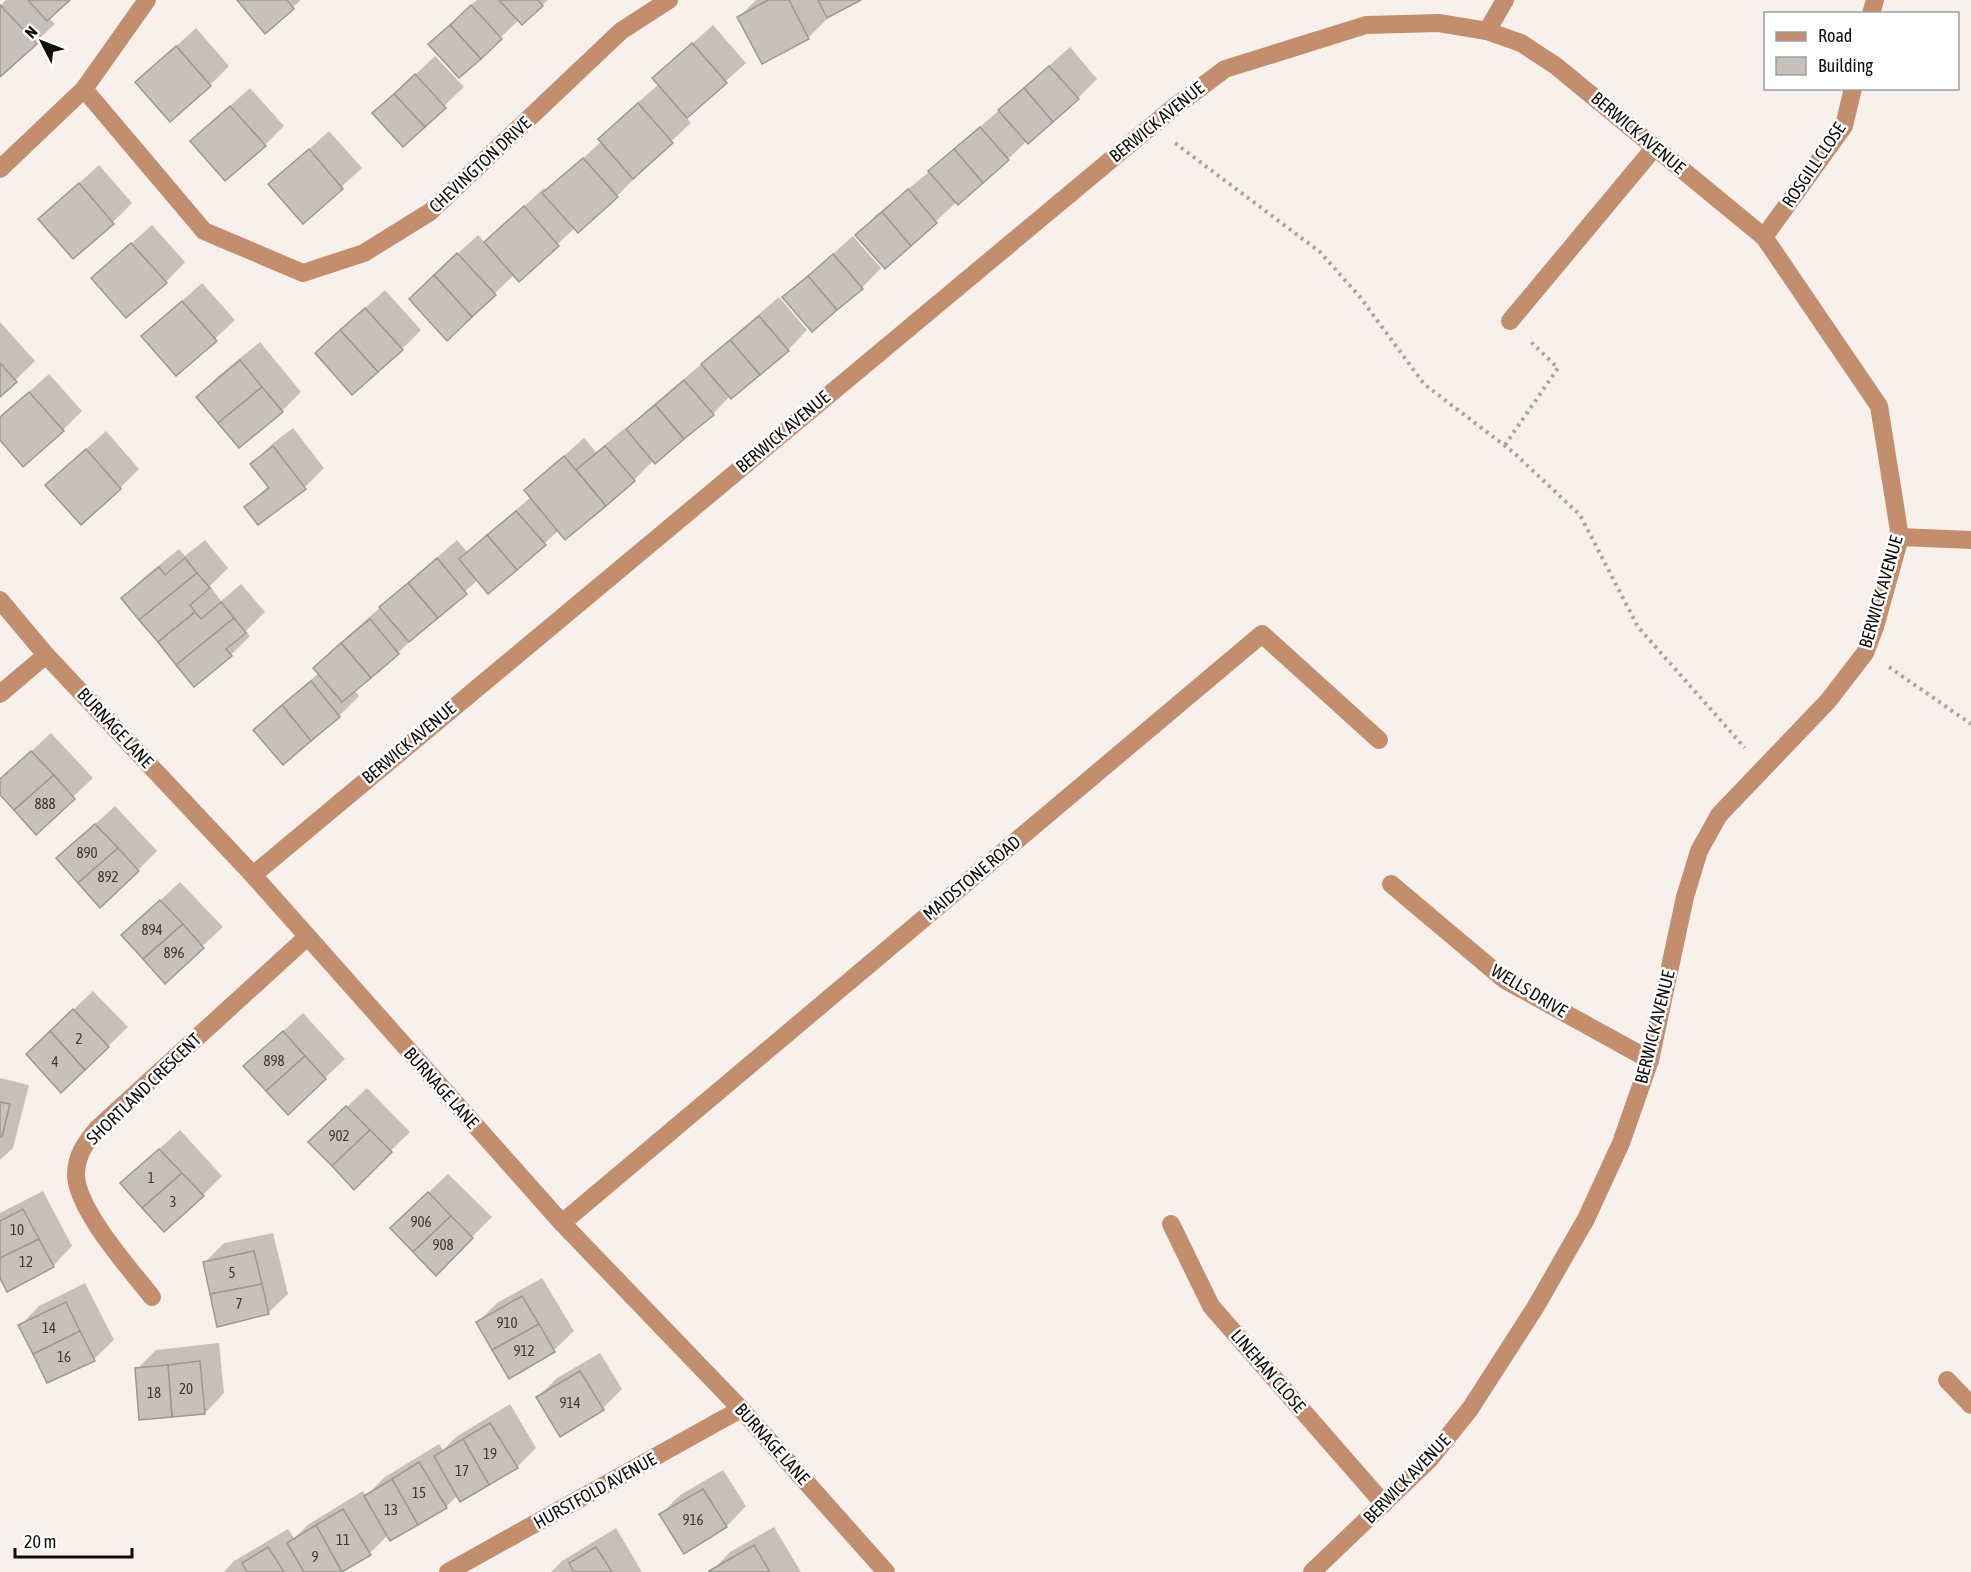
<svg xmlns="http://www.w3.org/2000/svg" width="1971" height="1572" viewBox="0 0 1971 1572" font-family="'Asap Condensed',sans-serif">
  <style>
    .shadow { fill: #0003 }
    .building { fill: #c7c0bb; stroke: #9e9792; stroke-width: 1.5 }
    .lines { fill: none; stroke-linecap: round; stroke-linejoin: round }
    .path { stroke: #aba5a2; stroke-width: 4; stroke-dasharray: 3 4.5; stroke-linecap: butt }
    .minor { stroke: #c38e6d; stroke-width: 18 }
    .labels { text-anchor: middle; stroke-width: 5; stroke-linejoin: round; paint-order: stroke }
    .number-label { font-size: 15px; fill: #3d3a37 }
    .street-label { font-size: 18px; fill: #0f0d0b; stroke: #fff }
  </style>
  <rect width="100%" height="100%" fill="#f8f0ec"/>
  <g class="shadow">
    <path d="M6 0H68L49 18 55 24 0 75V6Z"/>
    <path d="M239 0H301L265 32Z"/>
    <path d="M477 0H548L522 23 519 20 459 76 430 44Z"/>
    <path d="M756 0H858L827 16 828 18 808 38 763 62 739 17Z"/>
    <path d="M713 25 746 63 686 117 691 123 635 175 636 177 617 196 575 228 519 279 515 274 447 339 430 279 478 235 485 243 544 188 547 191 602 141 600 139 619 119 659 84 654 78Z"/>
    <path d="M196 28 229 66 210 85 137 82Z"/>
    <path d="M1070 47 1097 79 1078 98 1027 141 1008 159 957 202 885 267 857 235 876 215 929 172 950 152 1001 109Z"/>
    <path d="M435 56 464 87 403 145 375 113Z"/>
    <path d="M250 88 284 126 265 145 212 122Z"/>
    <path d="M329 131 362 168 303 222 270 185Z"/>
    <path d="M99 165 132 203 113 222 40 219Z"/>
    <path d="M152 225 185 262 166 282 93 278Z"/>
    <path d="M853 236 881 268 862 288 784 297Z"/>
    <path d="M202 283 235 320 177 374 143 336Z"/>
    <path d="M385 290 421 330 402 349 336 334Z"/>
    <path d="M779 297 807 330 788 350 731 397 730 396 713 414 654 460 634 480 565 537 559 530 544 544 478 580 418 633 398 653 354 690 359 696 339 716 283 763 255 730 274 711 319 673 315 668 334 648 457 540 467 552 531 497 526 490 584 438 596 452 625 428 627 430 647 410 704 362 705 363 723 345Z"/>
    <path d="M0 322 35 361 0 395Z"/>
    <path d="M260 342 301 392 282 411 198 397 217 377Z"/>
    <path d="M49 374 82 411 63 430 0 438V418Z"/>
    <path d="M293 428 324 468 305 487 258 523 246 508 269 485 252 464 272 444Z"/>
    <path d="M106 431 139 469 120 488 47 485Z"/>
    <path d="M205 540 228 568 210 586 221 601 241 584 265 612 246 631 250 636 231 655 123 599 142 579 179 549 185 556Z"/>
    <path d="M51 733 93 778 36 832 0 793V780Z"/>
    <path d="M115 806 157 851 138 870 58 858Z"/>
    <path d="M180 882 223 927 165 981 123 935Z"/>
    <path d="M93 991 128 1027 61 1091 47 1035Z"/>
    <path d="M303 1013 345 1059 288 1113 245 1066Z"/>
    <path d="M0 1078 29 1085 13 1148 0 1160Z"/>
    <path d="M367 1088 410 1132 354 1187 330 1123Z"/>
    <path d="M180 1130 222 1176 203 1195 122 1183Z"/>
    <path d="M448 1174 492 1217 436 1273 411 1209Z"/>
    <path d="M43 1191 72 1246 53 1266 0 1275V1213Z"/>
    <path d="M273 1233 288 1294 268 1313 204 1263 224 1243Z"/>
    <path d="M542 1278 574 1331 554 1350 510 1377 478 1322 497 1303Z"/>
    <path d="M85 1283 114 1340 94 1359 20 1326 39 1306Z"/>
    <path d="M219 1343 224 1393 205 1413 137 1369 156 1350Z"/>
    <path d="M600 1353 622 1389 603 1408 538 1397 557 1378Z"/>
    <path d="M510 1404 536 1448 517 1467 458 1495 446 1507 388 1535 370 1553 338 1572H224L234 1561 288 1529 294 1538 309 1524 363 1491 366 1496 385 1477 439 1444 443 1450 456 1437Z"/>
    <path d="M723 1470 746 1506 727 1526 684 1552 661 1514 680 1495Z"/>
    <path d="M774 1527 801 1572H711L730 1552Z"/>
    <path d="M616 1528 642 1572H551L562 1561Z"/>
  </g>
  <g class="building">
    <path d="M28 0H70L47 21Z"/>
    <path d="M237 0H287L294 9 265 34Z"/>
    <path d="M499 0H538L543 6 522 25Z"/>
    <path d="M768 0H789L809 39 762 64 737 17Z"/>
    <path d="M818 0H861L827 18Z"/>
    <path d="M0 5 37 44 0 77Z"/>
    <path d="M471 5 502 39 481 59 450 25Z"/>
    <path d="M450 25 481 59 459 78 428 44Z"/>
    <path d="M692 43 727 83 687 118 652 78Z"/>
    <path d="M176 46 211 86 170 122 135 82Z"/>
    <path d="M1049 66 1079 99 1053 122 1024 88Z"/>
    <path d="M415 74 446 108 425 127 394 94Z"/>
    <path d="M1024 88 1053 122 1028 144 998 110Z"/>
    <path d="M394 94 425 127 403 147 372 113Z"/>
    <path d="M638 103 673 143 633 179 598 139Z"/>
    <path d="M230 106 266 146 225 181 190 141Z"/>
    <path d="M980 127 1009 160 983 183 954 149Z"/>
    <path d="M309 149 343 189 303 224 268 184Z"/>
    <path d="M954 149 983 183 958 205 928 171Z"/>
    <path d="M583 158 618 197 578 233 542 193Z"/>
    <path d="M79 183 114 224 73 259 38 219Z"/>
    <path d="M908 189 937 223 911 246 882 212Z"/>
    <path d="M524 206 559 246 519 282 484 242Z"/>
    <path d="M882 212 911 246 885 269 855 235Z"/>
    <path d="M131 243 167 283 126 318 91 278Z"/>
    <path d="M457 253 496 295 472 317 434 275Z"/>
    <path d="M833 254 863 289 837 310 808 276Z"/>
    <path d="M434 275 472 317 447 341 409 299Z"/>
    <path d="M808 276 837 310 812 332 782 297Z"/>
    <path d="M182 301 217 341 176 376 141 336Z"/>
    <path d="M365 308 403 350 378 372 340 330Z"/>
    <path d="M759 316 789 351 760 375 730 340Z"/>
    <path d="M340 330 378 372 352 395 315 353Z"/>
    <path d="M730 340 760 375 731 399 701 364Z"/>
    <path d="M240 360 262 387 218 423 196 397Z"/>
    <path d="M0 363 17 382 0 397Z"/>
    <path d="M684 380 714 415 684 439 655 405Z"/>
    <path d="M262 387 283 412 239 448 218 423Z"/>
    <path d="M29 392 64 431 23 467 0 440V417Z"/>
    <path d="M655 405 684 439 655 464 626 429Z"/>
    <path d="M273 446 306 489 258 525 244 507 269 488 250 464Z"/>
    <path d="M605 446 635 481 606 506 576 470Z"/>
    <path d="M86 449 121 489 81 525 45 485Z"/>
    <path d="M564 456 606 506 565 540 524 490Z"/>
    <path d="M516 511 546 545 517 570 487 535Z"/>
    <path d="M487 535 517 570 488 594 459 559Z"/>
    <path d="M185 558 197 573 139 620 121 598 159 567 165 575Z"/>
    <path d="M437 558 467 594 438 618 408 583Z"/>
    <path d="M197 573 210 588 190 605 195 612 158 642 139 620Z"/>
    <path d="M408 583 438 618 409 642 379 607Z"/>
    <path d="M221 602 234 618 176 665 158 642 195 612 201 619Z"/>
    <path d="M234 618 246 633 226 649 232 656 194 687 176 665Z"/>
    <path d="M370 619 399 654 371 678 341 643Z"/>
    <path d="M341 643 371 678 342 702 313 668Z"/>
    <path d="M311 681 340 717 311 741 282 705Z"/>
    <path d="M282 705 311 741 283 765 253 730Z"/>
    <path d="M31 751 54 775 14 810 0 795V779Z"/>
    <path d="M54 775 75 799 36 835 14 810Z"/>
    <path d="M95 824 118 848 78 883 56 858Z"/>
    <path d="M118 848 139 871 100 908 78 883Z"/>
    <path d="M160 900 183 924 143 959 121 935Z"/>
    <path d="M183 924 204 948 165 984 143 959Z"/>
    <path d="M73 1009 109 1047 85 1070 50 1031Z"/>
    <path d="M50 1031 85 1070 61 1093 26 1054Z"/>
    <path d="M283 1031 305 1056 266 1091 243 1066Z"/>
    <path d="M305 1056 326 1079 288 1115 266 1091Z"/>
    <path d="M0 1102 10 1104 2 1137 0 1136Z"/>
    <path d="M346 1106 370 1130 332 1166 308 1142Z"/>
    <path d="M370 1130 392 1152 354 1190 332 1166Z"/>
    <path d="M159 1149 182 1173 142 1208 120 1183Z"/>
    <path d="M182 1173 204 1196 164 1232 142 1208Z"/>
    <path d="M428 1192 451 1216 413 1252 390 1228Z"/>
    <path d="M23 1209 39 1239 0 1258V1221Z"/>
    <path d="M451 1216 473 1238 436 1276 413 1252Z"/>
    <path d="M39 1239 54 1267 7 1292 0 1278V1258Z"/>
    <path d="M254 1251 262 1284 210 1294 203 1262Z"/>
    <path d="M262 1284 269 1314 217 1327 210 1294Z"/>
    <path d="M522 1296 539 1324 492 1350 476 1322Z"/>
    <path d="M66 1302 80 1331 33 1354 18 1325Z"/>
    <path d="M539 1324 555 1352 509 1379 492 1350Z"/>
    <path d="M80 1331 95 1361 47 1383 33 1354Z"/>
    <path d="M200 1361 205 1414 172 1417 168 1365Z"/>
    <path d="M168 1365 172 1417 139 1420 135 1368Z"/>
    <path d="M580 1371 604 1410 560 1437 536 1397Z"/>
    <path d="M490 1423 518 1468 489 1485 463 1439Z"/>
    <path d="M463 1439 489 1485 460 1502 434 1456Z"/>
    <path d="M419 1462 447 1508 418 1525 392 1479Z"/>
    <path d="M392 1479 418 1525 390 1541 364 1496Z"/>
    <path d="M703 1489 727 1527 684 1554 659 1514Z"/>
    <path d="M343 1509 371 1555 342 1572 316 1525Z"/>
    <path d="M316 1525 342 1572H304L287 1543Z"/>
    <path d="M754 1545 770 1572H709V1571Z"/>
    <path d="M268 1547 284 1572H247L242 1563Z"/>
    <path d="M596 1547 612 1572H574L569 1563Z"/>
  </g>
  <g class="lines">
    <g class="path">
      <path d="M1175 143 1320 252 1360 297 1424 384 1513 452 1580 515 1638 627 1745 748"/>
      <path d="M1505 445 1558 368 1531 342"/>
      <path d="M1889 667 1971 724"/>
    </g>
    <g class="minor">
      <path d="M1871 14 1875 0"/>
      <path d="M1487 31 1505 0"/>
      <path d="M84 89 204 231 303 273 364 253 430 212 621 31 669 0"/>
      <path d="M0 169 84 89 147 0"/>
      <path d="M1764 237 1844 126 1853 88"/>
      <path d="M1510 321 1655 147"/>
      <path d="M1900 537 1971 540"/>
      <path d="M0 600 46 655 253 875 562 1223 741 1409 886 1572"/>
      <path d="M0 694 46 655"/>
      <path d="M253 875 1173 108 1225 69 1366 25 1439 23 1487 31 1521 43 1556 66 1764 237 1879 406 1900 537 1875 627 1865 653 1828 701 1719 815 1699 851 1685 897 1650 1060 1621 1143 1586 1219 1535 1308 1470 1409 1429 1460 1312 1572"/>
      <path d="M1391 884 1505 980 1650 1060"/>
      <path d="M562 1223 1262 634 1379 740"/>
      <path d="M1171 1224 1211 1306 1384 1504"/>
      <path d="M152 1297C130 1269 77 1210 76 1175 76 1156 85 1143 97 1129L307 937"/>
      <path d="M1947 1380 1971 1405"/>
      <path d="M448 1572 741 1409"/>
    </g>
  </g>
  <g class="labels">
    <g class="number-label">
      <text x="45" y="809">888</text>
      <text x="87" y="858">890</text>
      <text x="108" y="882">892</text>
      <text x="152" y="935">894</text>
      <text x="174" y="958">896</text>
      <text x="79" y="1044">2</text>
      <text x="274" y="1066">898</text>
      <text x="55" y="1067">4</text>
      <text x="339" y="1141">902</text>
      <text x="151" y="1183">1</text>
      <text x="173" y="1207">3</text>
      <text x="421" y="1227">906</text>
      <text x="17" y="1235">10</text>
      <text x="443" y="1250">908</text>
      <text x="26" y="1267">12</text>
      <text x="232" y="1278">5</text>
      <text x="239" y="1309">7</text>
      <text x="507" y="1328">910</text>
      <text x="49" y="1333">14</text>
      <text x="524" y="1356">912</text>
      <text x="64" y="1362">16</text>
      <text x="186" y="1394">20</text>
      <text x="154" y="1398">18</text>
      <text x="570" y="1408">914</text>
      <text x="490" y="1459">19</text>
      <text x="462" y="1476">17</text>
      <text x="419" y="1498">15</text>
      <text x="391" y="1515">13</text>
      <text x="693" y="1525">916</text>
      <text x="343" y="1545">11</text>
      <text x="315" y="1562">9</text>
    </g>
    <g class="street-label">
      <text transform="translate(1157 122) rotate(-39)" y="6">BERWICK AVENUE</text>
      <text transform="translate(1638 133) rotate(40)" y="6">BERWICK AVENUE</text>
      <text transform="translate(480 165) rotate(-43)" y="6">CHEVINGTON DRIVE</text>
      <text transform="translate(1814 165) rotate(-56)" y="6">ROSGILL CLOSE</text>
      <text transform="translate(783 432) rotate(-40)" y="6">BERWICK AVENUE</text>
      <text transform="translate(1881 592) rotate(-74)" y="6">BERWICK AVENUE</text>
      <text transform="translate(115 728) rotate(47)" y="6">BURNAGE LANE</text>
      <text transform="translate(409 743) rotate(-40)" y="6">BERWICK AVENUE</text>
      <text transform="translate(972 878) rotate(-40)" y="6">MAIDSTONE ROAD</text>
      <text transform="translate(1529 991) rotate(31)" y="6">WELLS DRIVE</text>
      <text transform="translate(1655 1027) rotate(-76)" y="6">BERWICK AVENUE</text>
      <text transform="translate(441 1088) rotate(48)" y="6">BURNAGE LANE</text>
      <text transform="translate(144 1089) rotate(-44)" y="6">SHORTLAND CRESCENT</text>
      <text transform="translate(1268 1371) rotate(49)" y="6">LINEHAN CLOSE</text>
      <text transform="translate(772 1444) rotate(48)" y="6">BURNAGE LANE</text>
      <text transform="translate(1407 1479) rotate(-46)" y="6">BERWICK AVENUE</text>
      <text transform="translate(595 1491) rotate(-29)" y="6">HURSTFOLD AVENUE</text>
    </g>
  </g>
  <rect x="1764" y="12" width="195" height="78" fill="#ffffff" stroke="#9f9e9d" stroke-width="1.5"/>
  <rect x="1776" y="32" width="30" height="9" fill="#c38e6d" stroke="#9f9e9d" stroke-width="1.5"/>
  <text x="1818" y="42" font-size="18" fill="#0f0d0b">Road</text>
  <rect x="1776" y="57" width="30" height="18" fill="#c7c0bb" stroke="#9f9e9d" stroke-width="1.5"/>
  <text x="1818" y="72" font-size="18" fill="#0f0d0b">Building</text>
  <g transform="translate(42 42) rotate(312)" stroke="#ffffff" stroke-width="4.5" paint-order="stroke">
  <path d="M0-4.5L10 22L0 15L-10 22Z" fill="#0f0d0b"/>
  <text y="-9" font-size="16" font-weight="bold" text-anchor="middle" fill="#0f0d0b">N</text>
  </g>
  <path d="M15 1548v9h117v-9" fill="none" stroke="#0f0d0b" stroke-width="3"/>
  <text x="24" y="1548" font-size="18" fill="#0f0d0b" stroke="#ffffff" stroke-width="4.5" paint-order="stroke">20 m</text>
</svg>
